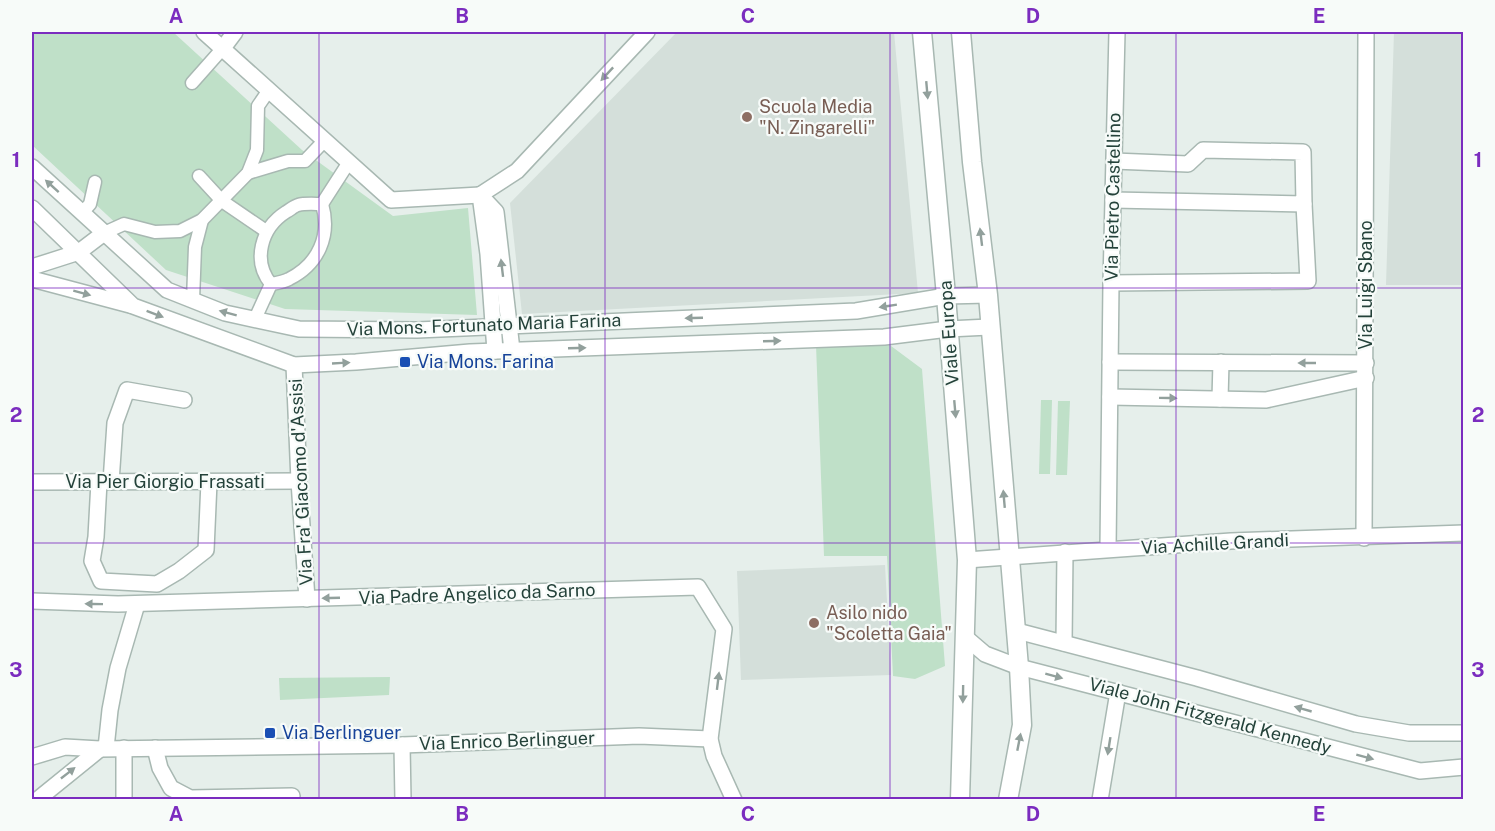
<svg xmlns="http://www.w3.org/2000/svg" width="1495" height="831" viewBox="0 0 1495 831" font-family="'Public Sans',sans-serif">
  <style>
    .built { fill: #d4dfda }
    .green { fill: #bfe0c8 }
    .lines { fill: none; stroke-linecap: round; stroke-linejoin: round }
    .pedestrian-casing { stroke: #a8b8b2; stroke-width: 15 }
    .minor-casing { stroke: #a8b8b2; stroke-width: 18 }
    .tertiary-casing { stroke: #a8b8b2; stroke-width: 21 }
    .pedestrian { stroke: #fff; stroke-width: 12 }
    .minor { stroke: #fff; stroke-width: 15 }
    .tertiary { stroke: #fff; stroke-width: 18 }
    .oneway { fill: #92a09c }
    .grid { fill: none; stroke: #7b2cbf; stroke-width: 1.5; stroke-opacity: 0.55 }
    .education-dot { fill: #8d6e63; stroke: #f7fbf9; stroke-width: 2 }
    .transit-dot { fill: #1a4fb4; stroke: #f7fbf9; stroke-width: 2 }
    .labels { text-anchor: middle; stroke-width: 4.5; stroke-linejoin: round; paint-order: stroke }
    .education-label { font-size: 18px; fill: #785e54; stroke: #f7fbf9; text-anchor: start }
    .street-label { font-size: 18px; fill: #24423a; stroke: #f7fbf9 }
    .transit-label { font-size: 18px; fill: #164399; stroke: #f7fbf9; text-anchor: start }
    .neatline { fill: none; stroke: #7b2cbf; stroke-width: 2 }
    .grid-label { font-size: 20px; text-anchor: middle; font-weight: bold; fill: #7b2cbf }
  </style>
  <rect width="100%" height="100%" fill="#e6efeb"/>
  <g class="built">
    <path d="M677 32H894L918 293 522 314 510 203Z"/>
    <path d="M1394 32H1463V285H1386Z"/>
    <path d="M885 565 891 675 741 680 737 571Z"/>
  </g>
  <g class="green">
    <path d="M32 32H173L302 150 393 216 468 208 477 315 285 309 166 270 32 145Z"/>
    <path d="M887 343 922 369 945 666 915 679 893 676 887 556H824L816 345Z"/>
    <path d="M1041 400H1052L1050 474H1039Z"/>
    <path d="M1058 401H1070L1067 475H1056Z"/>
    <path d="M390 677 389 695 280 700 279 678Z"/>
  </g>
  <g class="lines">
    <defs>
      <g id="pedestrian">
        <path d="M192 83 223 48"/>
        <path d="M248 173 288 161H305L325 140"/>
        <path d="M199 176 222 201 266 231"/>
        <path d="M82 213 90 204 95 182"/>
        <path d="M104 233 124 224 155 232 180 231 202 220 248 173 257 150 258 106 269 90"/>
        <path d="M271 284C277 283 284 282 289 279 319 264 331 235 322 204"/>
        <path d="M193 300 195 247 202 220"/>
        <path d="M255 319 271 284C252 261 261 228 286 212 290 210 294 206 298 205 305 203 315 204 322 204L349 162"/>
      </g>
      <g id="minor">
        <path d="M204 32 391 200 480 195"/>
        <path d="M223 48 235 32"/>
        <path d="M32 167 167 290 225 313 299 329 417 330 856 311 946 296 988 295"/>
        <path d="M480 195 517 171 647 32"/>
        <path d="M480 195 496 212 512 350"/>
        <path d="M480 195 488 254 495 351"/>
        <path d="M1113 200 1304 204 1303 152 1203 150 1188 164 1114 161"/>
        <path d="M32 208 133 306 294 365 356 362 470 352 884 337 948 329 989 327"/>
        <path d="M32 267 79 252 104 233"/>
        <path d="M32 279 130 305"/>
        <path d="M1111 283 1308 281 1304 204"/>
        <path d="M1110 362 1366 363"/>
        <path d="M294 365 299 481 307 599"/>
        <path d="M1110 397 1266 400 1366 378"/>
        <path d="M1220 399 1221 362"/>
        <path d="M32 482 299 481"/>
        <path d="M99 482 96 537 92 561 101 581 157 584 179 571 206 550 209 482"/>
        <path d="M111 482 115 423 127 390 184 400"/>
        <path d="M1364 538 1366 32"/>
        <path d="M1108 549 1111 283 1117 32"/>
        <path d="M967 560 1231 541 1464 533"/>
        <path d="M32 601 118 604 698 587 724 629 710 739 714 756 734 800"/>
        <path d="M1017 631 1197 678 1356 724 1409 733H1464"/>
        <path d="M964 636 985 654 1019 667 1420 771 1464 767"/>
        <path d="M1064 643 1065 552"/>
        <path d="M402 745 403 800"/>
        <path d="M106 748 110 710 118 668 137 604"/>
        <path d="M124 748V800"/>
        <path d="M155 748 160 768 171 788 190 798 292 796"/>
        <path d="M32 757 65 747 100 749 402 745 639 736 710 739"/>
        <path d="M37 800 100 749"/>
        <path d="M1100 800 1118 692"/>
      </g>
      <g id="tertiary">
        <path d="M922 32 946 296 967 560 960 800"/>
        <path d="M961 32 972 162 988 295 1019 667 1022 725 1008 800"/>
      </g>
    </defs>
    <use href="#pedestrian" class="pedestrian-casing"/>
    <use href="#minor" class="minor-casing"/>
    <use href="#tertiary" class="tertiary-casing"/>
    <use href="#pedestrian" class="pedestrian"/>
    <use href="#minor" class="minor"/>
    <use href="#tertiary" class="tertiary"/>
  </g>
  <defs><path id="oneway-solid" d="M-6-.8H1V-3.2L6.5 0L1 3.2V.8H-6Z" transform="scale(1.5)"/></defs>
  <g class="oneway">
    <use href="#oneway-solid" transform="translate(607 74) rotate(133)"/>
    <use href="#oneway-solid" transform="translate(927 90) rotate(85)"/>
    <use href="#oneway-solid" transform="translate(52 186) rotate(-138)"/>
    <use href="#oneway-solid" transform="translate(981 237) rotate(-97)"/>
    <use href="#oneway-solid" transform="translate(502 268) rotate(-97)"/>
    <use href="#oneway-solid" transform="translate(82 293) rotate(15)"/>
    <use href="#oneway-solid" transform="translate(888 306) rotate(171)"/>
    <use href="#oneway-solid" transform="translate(228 313) rotate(-165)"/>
    <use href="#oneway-solid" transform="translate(155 314) rotate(21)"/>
    <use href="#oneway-solid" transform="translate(694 318) rotate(178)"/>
    <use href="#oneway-solid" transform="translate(772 341) rotate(-2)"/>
    <use href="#oneway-solid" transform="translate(577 348) rotate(-2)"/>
    <use href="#oneway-solid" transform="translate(341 363) rotate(-3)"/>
    <use href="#oneway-solid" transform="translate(1307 363) rotate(-180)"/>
    <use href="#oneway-solid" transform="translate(1168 398) rotate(1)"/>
    <use href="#oneway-solid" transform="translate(955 409) rotate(85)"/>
    <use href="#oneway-solid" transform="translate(1004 499) rotate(-95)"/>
    <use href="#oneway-solid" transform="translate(331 598) rotate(178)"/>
    <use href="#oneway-solid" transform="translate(94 604) rotate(-179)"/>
    <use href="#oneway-solid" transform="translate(1054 676) rotate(15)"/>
    <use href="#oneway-solid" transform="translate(718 681) rotate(-83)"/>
    <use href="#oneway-solid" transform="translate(963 694) rotate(91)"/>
    <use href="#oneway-solid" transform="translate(1303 709) rotate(-164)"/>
    <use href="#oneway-solid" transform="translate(1019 742) rotate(-79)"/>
    <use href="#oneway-solid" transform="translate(1109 746) rotate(99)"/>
    <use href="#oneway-solid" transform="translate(1365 757) rotate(15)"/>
    <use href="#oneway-solid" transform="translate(68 773) rotate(-38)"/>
  </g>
  <path class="grid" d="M319 32V800M605 32V800M890 32V800M1176 32V800M32 288H1464M32 543H1464"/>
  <g class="education-dot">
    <circle cx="747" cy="117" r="6"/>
    <circle cx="814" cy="623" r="6"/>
  </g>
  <g class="transit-dot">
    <rect x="399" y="356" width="12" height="12" rx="3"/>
    <rect x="264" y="727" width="12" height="12" rx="3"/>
  </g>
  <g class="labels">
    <g class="education-label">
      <text x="759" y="113">Scuola Media<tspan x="759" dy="21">"N. Zingarelli"</tspan></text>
      <text x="826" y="619">Asilo nido<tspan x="826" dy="21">"Scoletta Gaia"</tspan></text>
    </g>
    <g class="street-label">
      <text transform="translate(1113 197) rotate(-89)" y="6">Via Pietro Castellino</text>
      <text transform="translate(1366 285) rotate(-90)" y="6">Via Luigi Sbano</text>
      <text transform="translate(484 325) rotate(-2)" y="6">Via Mons. Fortunato Maria Farina</text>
      <text transform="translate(949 333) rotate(-94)" y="6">Viale Europa</text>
      <text x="165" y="488">Via Pier Giorgio Frassati</text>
      <text transform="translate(301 482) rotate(-93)" y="6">Via Fra' Giacomo d'Assisi</text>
      <text transform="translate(1215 544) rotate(-3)" y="6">Via Achille Grandi</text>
      <text transform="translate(477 594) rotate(-2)" y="6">Via Padre Angelico da Sarno</text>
      <text transform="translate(1210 716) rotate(15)" y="6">Viale John Fitzgerald Kennedy</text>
      <text transform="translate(507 741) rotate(-2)" y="6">Via Enrico Berlinguer</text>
    </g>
    <g class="transit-label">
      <text x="417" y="368">Via Mons. Farina</text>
      <text x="282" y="739">Via Berlinguer</text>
    </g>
  </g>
  <rect width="1495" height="831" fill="none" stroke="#f7fbf9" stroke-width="66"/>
  <rect x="33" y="33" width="1429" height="765" class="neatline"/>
  <g class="grid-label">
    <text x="176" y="23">A</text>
    <text x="462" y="23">B</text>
    <text x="748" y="23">C</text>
    <text x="1033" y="23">D</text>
    <text x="1319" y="23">E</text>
    <text x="16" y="167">1</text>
    <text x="1478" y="167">1</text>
    <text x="16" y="422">2</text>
    <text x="1478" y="422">2</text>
    <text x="16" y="677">3</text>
    <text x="1478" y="677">3</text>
    <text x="176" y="821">A</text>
    <text x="462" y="821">B</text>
    <text x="748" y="821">C</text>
    <text x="1033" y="821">D</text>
    <text x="1319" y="821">E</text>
  </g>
</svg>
